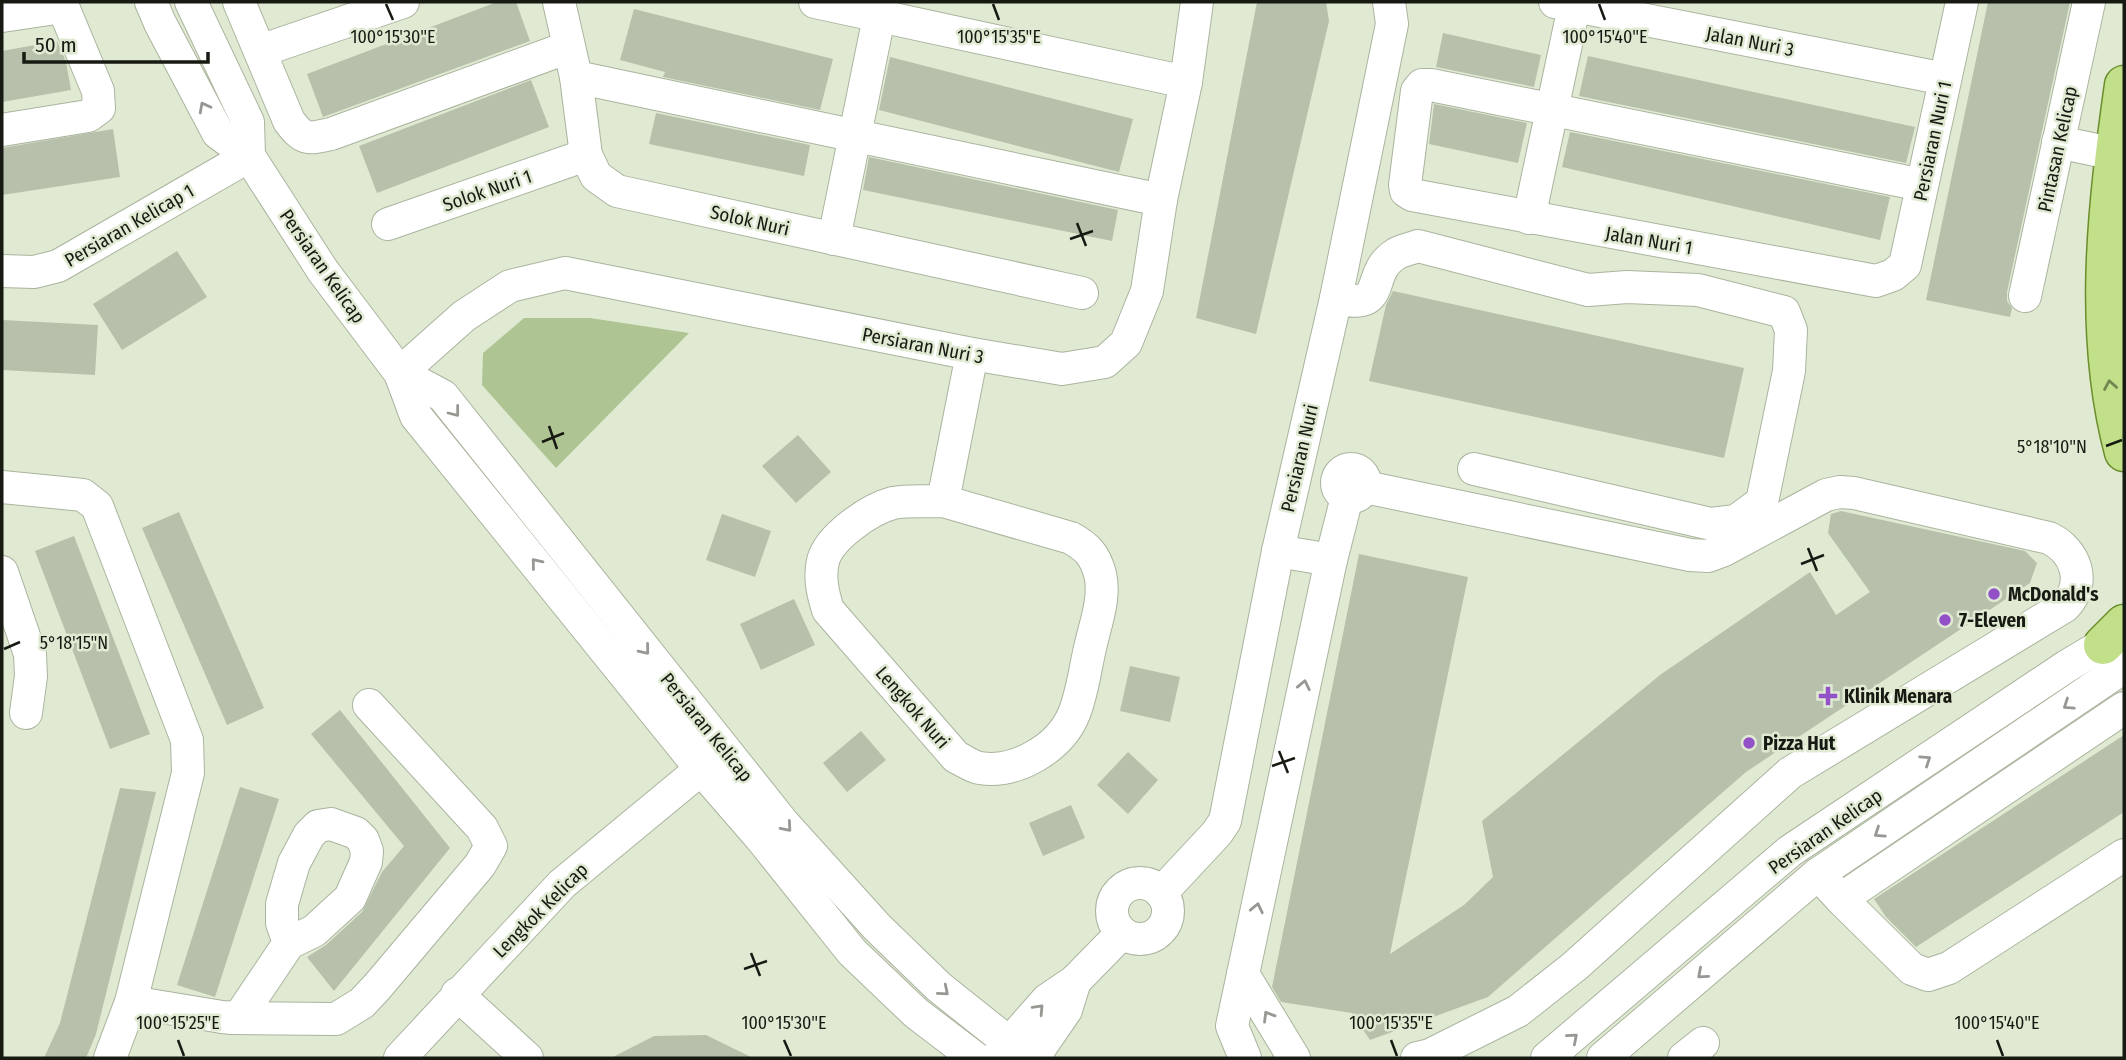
<svg xmlns="http://www.w3.org/2000/svg" width="2126" height="1060" viewBox="0 0 2126 1060" font-family="'Fira Sans Condensed',sans-serif">
  <style>
    .green { fill: #aec492 }
    .building { fill: #b6c0aa }
    .lines { fill: none; stroke-linecap: round; stroke-linejoin: round }
    .minor-casing { stroke: #aab49e; stroke-width: 34 }
    .major-casing { stroke: #6b8d2c; stroke-width: 41 }
    .minor { stroke: #fff; stroke-width: 32 }
    .major { stroke: #c1e089; stroke-width: 38 }
    .oneway { stroke: #979894 }
    .oneway2 { stroke: #748753 }
    .ticks { fill: none; stroke: #171a12; stroke-width: 2.5 }
    .poi-dot { fill: #9251c6; stroke: #e0ead3; stroke-width: 2.5 }
    .labels { text-anchor: middle; stroke-width: 5; stroke-linejoin: round; paint-order: stroke }
    .street-label { font-size: 19px; fill: #171a12; stroke: #e0ead3 }
    .poi-label { font-size: 19px; font-weight: bold; fill: #171a12; stroke: #e0ead3; text-anchor: start }
    .ticks-label { font-size: 18px; text-anchor: middle; fill: #171a12; stroke: #e0ead3; stroke-width: 5; stroke-linejoin: round; paint-order: stroke }
  </style>
  <rect width="100%" height="100%" fill="#e0ead3"/>
  <path class="green" d="M524 318H590L689 333 556 468 482 385 483 353Z"/>
  <g class="building">
    <path d="M497 2H516L530 41 323 117 307 74Z"/>
    <path d="M1257 2H1326L1329 21 1256 334 1196 318Z"/>
    <path d="M1988 2H2070L2007 292V301L2012 308 2010 317 1926 300Z"/>
    <path d="M634 9 833 59 820 110 663 77 665 72 620 60Z"/>
    <path d="M1443 33 1541 55 1534 87 1436 67Z"/>
    <path d="M57 41 66 62 71 90 2 102V51Z"/>
    <path d="M1588 56 1915 127 1906 163 1579 96Z"/>
    <path d="M890 57 1133 119 1119 172 879 110Z"/>
    <path d="M531 80 549 127 377 193 359 146Z"/>
    <path d="M1434 104 1527 123 1518 163 1429 144Z"/>
    <path d="M656 113 810 145 804 176 649 144Z"/>
    <path d="M113 129 120 177 2 195V148Z"/>
    <path d="M1570 132 1890 197 1880 240 1562 167Z"/>
    <path d="M869 157 1118 210 1112 241 863 190Z"/>
    <path d="M177 251 207 297 122 350 93 304Z"/>
    <path d="M1393 291 1744 368 1724 458 1369 381 1386 305Z"/>
    <path d="M2 320 98 325 95 375 2 370Z"/>
    <path d="M798 435 831 472 796 503 762 466Z"/>
    <path d="M1841 511 2025 551 2037 563 2030 583 1746 772 1488 997 1370 1040 1352 1013 1281 1002 1272 987 1359 554 1468 577 1390 954 1464 905 1493 877 1482 821 1660 675 1810 572 1836 615 1870 592 1828 533 1831 514Z"/>
    <path d="M179 512 264 708 227 725 142 528Z"/>
    <path d="M722 514 771 531 755 577 706 560Z"/>
    <path d="M74 536 150 734 110 749 35 551Z"/>
    <path d="M794 599 815 645 761 670 740 624Z"/>
    <path d="M1130 666 1180 677 1170 722 1120 711Z"/>
    <path d="M340 710 450 848 334 991 307 957 326 945 362 912 382 872 404 846 311 734Z"/>
    <path d="M861 731 886 760 847 792 823 763Z"/>
    <path d="M2124 735V812L1916 947 1886 917 1874 899Z"/>
    <path d="M1128 752 1158 780 1128 814 1097 785Z"/>
    <path d="M240 787 279 799 215 997 177 985Z"/>
    <path d="M120 788 156 792 96 1034 86 1058H44L60 1023Z"/>
    <path d="M1071 805 1085 838 1043 856 1029 823Z"/>
    <path d="M706 1035 753 1058H611L654 1036Z"/>
  </g>
  <g class="lines">
    <defs>
      <g id="minor">
        <path d="M151 2 160 23 218 133 249 156 323 271 400 373 416 416 701 769 760 837 852 952 916 1013 975 1058"/>
        <path d="M191 2 248 122 249 156"/>
        <path d="M239 2 289 121C304 141 308 139 331 134L569 47"/>
        <path d="M559 2 576 77 586 155 596 176 617 191 1082 293"/>
        <path d="M815 2 1186 82"/>
        <path d="M1555 2 1945 79"/>
        <path d="M2 16 63 7"/>
        <path d="M260 51 403 2"/>
        <path d="M576 77 1161 200"/>
        <path d="M2 130 88 116 99 108 98 91 61 2"/>
        <path d="M2058 142 2115 154"/>
        <path d="M1922 185 1431 85H1422L1417 91 1405 185 1406 191 1412 195 1876 281 1893 275 1905 265 1962 2"/>
        <path d="M1529 218 1575 2"/>
        <path d="M388 224 586 155"/>
        <path d="M834 239 882 2"/>
        <path d="M2 271 34 272 58 266 249 156"/>
        <path d="M2025 296 2089 2"/>
        <path d="M1336 298C1390 312 1364 273 1396 254 1402 250 1411 249 1418 246L1588 290 1627 287 1698 290 1784 312 1791 330 1789 371 1762 502 1736 521 1711 524 1474 469"/>
        <path d="M400 373 464 316 510 286 565 273 972 354 1062 369 1105 362 1126 343 1147 291 1161 200 1186 82 1197 2"/>
        <path d="M400 373 443 396 784 824 877 927 939 987 1008 1042 1038 1058"/>
        <circle cx="1351" cy="483" r="14"/>
        <path d="M2 487 83 495 97 506 187 740 188 773 131 1002 110 1058"/>
        <path d="M1365 487 1690 555 1708 556 1724 550 1826 495 1840 492 1854 493 2049 538C2076 551 2087 583 2065 606L1790 773 1575 966 1518 1011 1430 1055 1417 1058"/>
        <path d="M943 501 1071 538C1087 547 1095 555 1100 574 1106 597 1095 625 1090 648 1085 669 1082 696 1073 716 1059 748 1016 774 980 768 972 767 963 760 956 757L828 610C823 594 819 578 823 561 829 537 870 509 893 503 909 500 928 502 943 501Z"/>
        <path d="M943 501 972 354"/>
        <path d="M1278 551 1331 560"/>
        <path d="M2 572 30 654 31 676 26 713"/>
        <path d="M1818 874 1841 899 2124 708"/>
        <circle cx="1140" cy="911" r="28"/>
        <path d="M1161 893 1217 833 1225 821 1278 551 1336 298 1392 24 1389 2"/>
        <path d="M1841 899 1912 969 1928 975 1949 968 2124 855"/>
        <path d="M1243 974 1294 1058"/>
        <path d="M457 994 527 1058"/>
        <path d="M131 1002 222 1017 233 1018 242 1013 289 943 314 931 350 898 366 862 367 851 363 840 356 833 331 824 318 826 309 835 294 863 282 904V923L289 943"/>
        <path d="M233 1018 336 1019 362 1003 377 987 480 865 491 846 482 828 369 705"/>
        <path d="M997 1057 1047 1000 1075 981 1122 933"/>
        <path d="M400 1058 562 884 717 756"/>
        <path d="M1033 1058 1066 1010 1075 981"/>
        <path d="M1245 1058 1232 1026 1331 560 1347 497"/>
        <path d="M1547 1058 1790 851 2067 666 2124 632"/>
        <path d="M1603 1058 1818 874 2124 667"/>
        <path d="M1684 1058 1703 1043"/>
      </g>
      <g id="major">
        <path d="M2124 85C2107 207 2092 332 2124 452"/>
        <path d="M2103 645 2124 624"/>
      </g>
    </defs>
    <use href="#minor" class="minor-casing"/>
    <use href="#major" class="major-casing"/>
    <use href="#minor" class="minor"/>
    <use href="#major" class="major"/>
  </g>
  <defs><path id="oneway-chevron" d="M-2-3.5L2.5 0L-2 3.5" fill="none" stroke-width="1.6" stroke-linecap="round" stroke-linejoin="round" transform="scale(1.75)"/></defs>
  <g class="oneway">
    <use href="#oneway-chevron" transform="translate(204 107) rotate(-118)"/>
    <use href="#oneway-chevron" transform="translate(455 412) rotate(52)"/>
    <use href="#oneway-chevron" transform="translate(536 563) rotate(-129)"/>
    <use href="#oneway-chevron" transform="translate(645 650) rotate(51)"/>
    <use href="#oneway-chevron" transform="translate(1304 685) rotate(-78)"/>
    <use href="#oneway-chevron" transform="translate(2068 705) rotate(146)"/>
    <use href="#oneway-chevron" transform="translate(1926 760) rotate(-34)"/>
    <use href="#oneway-chevron" transform="translate(787 827) rotate(49)"/>
    <use href="#oneway-chevron" transform="translate(1879 833) rotate(146)"/>
    <use href="#oneway-chevron" transform="translate(1257 908) rotate(-78)"/>
    <use href="#oneway-chevron" transform="translate(1702 974) rotate(139)"/>
    <use href="#oneway-chevron" transform="translate(944 991) rotate(40)"/>
    <use href="#oneway-chevron" transform="translate(1039 1009) rotate(-47)"/>
    <use href="#oneway-chevron" transform="translate(1268 1016) rotate(-121)"/>
    <use href="#oneway-chevron" transform="translate(1573 1038) rotate(-41)"/>
  </g>
  <use class="oneway2" href="#oneway-chevron" transform="translate(2110 385) rotate(-100)"/>
  <path class="ticks" d="M386 4 393 20M993 4 999 20M1599 4 1605 20M1077 223 1086 246M1070 239 1093 231M549 426 557 449M542 442 564 433M2106 446 2122 440M1808 548 1817 571M1801 564 1824 555M4 649 20 642M1279 751 1288 773M1272 766 1295 758M751 953 760 976M744 969 767 961M178 1040 184 1056M784 1040 791 1056M1391 1040 1397 1056M1997 1040 2003 1056"/>
  <g class="poi-dot">
    <circle cx="1994" cy="594" r="7"/>
    <circle cx="1945" cy="620" r="7"/>
    <path d="M1824.5 685.5h7v7h7v7h-7v7h-7v-7h-7v-7h7z"/>
    <circle cx="1749" cy="743" r="7"/>
  </g>
  <g class="labels">
    <g class="street-label">
      <text transform="translate(1750 41) rotate(11)" y="7">Jalan Nuri 3</text>
      <text transform="translate(1932 141) rotate(-78)" y="7">Persiaran Nuri 1</text>
      <text transform="translate(2057 149) rotate(-78)" y="7">Pintasan Kelicap</text>
      <text transform="translate(487 190) rotate(-19)" y="7">Solok Nuri 1</text>
      <text transform="translate(750 220) rotate(13)" y="7">Solok Nuri</text>
      <text transform="translate(129 225) rotate(-30)" y="7">Persiaran Kelicap 1</text>
      <text transform="translate(1649 240) rotate(10)" y="7">Jalan Nuri 1</text>
      <text transform="translate(323 266) rotate(55)" y="7">Persiaran Kelicap</text>
      <text transform="translate(923 345) rotate(11)" y="7">Persiaran Nuri 3</text>
      <text transform="translate(1299 458) rotate(-77)" y="7">Persiaran Nuri</text>
      <text transform="translate(913 707) rotate(49)" y="7">Lengkok Nuri</text>
      <text transform="translate(707 727) rotate(51)" y="7">Persiaran Kelicap</text>
      <text transform="translate(1825 831) rotate(-35)" y="7">Persiaran Kelicap</text>
      <text transform="translate(540 910) rotate(-45)" y="7">Lengkok Kelicap</text>
    </g>
    <g class="poi-label">
      <text x="2008" y="601">McDonald's</text>
      <text x="1959" y="627">7-Eleven</text>
      <text x="1844" y="703">Klinik Menara</text>
      <text x="1763" y="750">Pizza Hut</text>
    </g>
  </g>
  <g class="ticks-label">
    <text x="393" y="43">100°15'30"E</text>
    <text x="999" y="43">100°15'35"E</text>
    <text x="1605" y="43">100°15'40"E</text>
    <text x="2052" y="453">5°18'10"N</text>
    <text x="74" y="649">5°18'15"N</text>
    <text x="178" y="1029">100°15'25"E</text>
    <text x="784" y="1029">100°15'30"E</text>
    <text x="1391" y="1029">100°15'35"E</text>
    <text x="1997" y="1029">100°15'40"E</text>
  </g>
  <rect width="2126" height="1060" fill="none" stroke="#171a12" stroke-width="7"/>
  <path d="M24 52v10h184v-10" fill="none" stroke="#171a12" stroke-width="3.5"/>
  <text x="35" y="52" font-size="21" fill="#171a12" stroke="#e0ead3" stroke-width="5" paint-order="stroke">50 m</text>
</svg>
